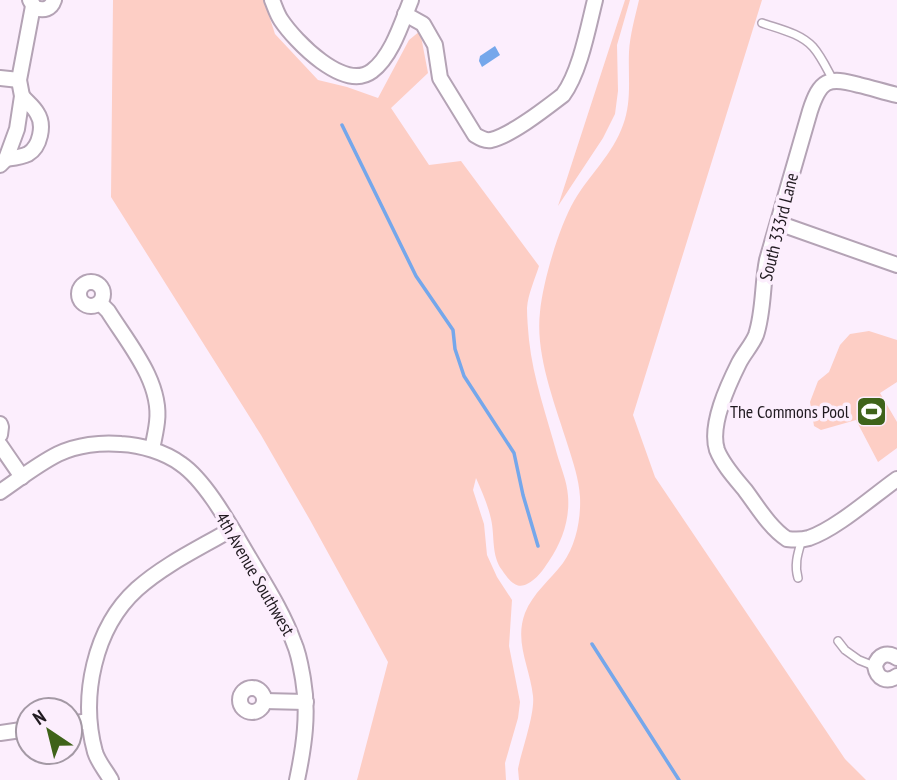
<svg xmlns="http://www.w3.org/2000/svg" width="897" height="780" viewBox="0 0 897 780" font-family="'PT Sans Narrow',sans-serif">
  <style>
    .green { fill: #fdcec5 }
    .water { fill: #75a7eb }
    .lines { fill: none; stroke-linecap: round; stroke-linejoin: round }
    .stream { stroke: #75a7eb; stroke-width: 3.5 }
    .lane-casing { stroke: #b4a3b5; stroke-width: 10 }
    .street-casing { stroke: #b4a3b5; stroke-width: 18 }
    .lane { stroke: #fff; stroke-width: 7 }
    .street { stroke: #fff; stroke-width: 14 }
    .labels { text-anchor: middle; stroke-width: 7; stroke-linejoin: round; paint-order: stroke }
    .street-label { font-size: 18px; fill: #201a20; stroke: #fceefd }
    .poi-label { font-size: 18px; fill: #201a20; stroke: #fceefd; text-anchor: end }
  </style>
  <rect width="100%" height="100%" fill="#fceefd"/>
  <g class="green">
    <path d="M113 0H264L275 34 318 80 347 87 378 98 409 40 420 31 428 73 391 108 429 165 461 161 539 266C535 279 528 294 527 308 527 318 528 329 529 340 533 378 547 417 557 454 561 468 567 481 568 496 570 519 562 542 549 561 543 570 537 579 527 584 516 590 508 579 502 570 491 555 495 536 491 519 488 505 482 492 476 478L473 490 484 524 487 555 497 577 512 600 509 646 520 702 518 718 505 763 506 780H357L388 662 310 520 261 435 111 197Z"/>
    <path d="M625 0H630L617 45 618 91 615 114 603 138 558 206Z"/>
    <path d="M639 0H762L633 415 655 477 845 759 866 780H519L518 769C522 749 535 714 533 696 530 667 514 642 525 613 533 593 550 580 563 563 576 545 581 519 580 497 579 479 573 462 568 446 555 404 535 355 540 312 543 281 559 227 574 201 589 175 613 154 623 125 632 101 628 77 629 52 630 35 635 17 639 0Z"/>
    <path d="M869 331 897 340V382L880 393 897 422V448L878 462 856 420 821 430 814 426 810 402 818 381 829 372 840 345 850 334Z"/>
  </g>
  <path class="water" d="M495 46 500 55 482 67 479 61 480 56Z"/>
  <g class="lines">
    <g class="stream">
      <path d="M342 125 416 276 453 330 455 349 464 376 514 453 523 495 538 546"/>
      <path d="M592 644 679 780"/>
    </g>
    <defs>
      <g id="lane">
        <path d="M762 23C779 29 800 33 813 47 821 56 827 69 833 80"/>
        <path d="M798 578C794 564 798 553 802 539"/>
        <path d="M838 641 845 650 859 660 874 666"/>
      </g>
      <g id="street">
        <path d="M30 0 35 8C44 11 51 9 54 0"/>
        <path d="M272 0C275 7 277 14 281 20 295 41 344 92 372 71 392 56 402 22 411 0"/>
        <path d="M405 14 423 24 435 45 440 78 475 135C480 138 485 141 491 140 512 135 546 108 563 95 580 72 588 28 595 0"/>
        <path d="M0 78 19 80"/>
        <path d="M897 95C884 92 872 88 859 85 828 76 820 80 810 111L767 260C762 285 764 311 756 335 752 345 744 353 739 363 728 385 709 425 717 450 723 465 735 478 745 490 757 506 770 528 787 539 795 540 802 540 809 538 836 529 873 496 897 479"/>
        <path d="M6 159C13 158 22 157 28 154 40 147 45 125 37 113 34 107 27 102 22 96"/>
        <path d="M0 165 6 159 17 129 22 96 19 80 33 6"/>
        <path d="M778 223 897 265"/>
        <circle cx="91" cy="294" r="12"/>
        <path d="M100 303 108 311C128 343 162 382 157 422 156 431 154 440 152 449"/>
        <path d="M0 424 1 427 0 435"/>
        <path d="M0 445 22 477"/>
        <path d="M0 492C19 479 38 464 58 454 77 445 101 442 121 444 141 445 165 452 181 464 206 481 231 527 247 554 264 583 283 612 294 643 299 654 301 668 303 679 309 713 304 747 297 780"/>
        <path d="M897 658C887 651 878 655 875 666 877 679 887 683 897 676"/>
        <circle cx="252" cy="700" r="12"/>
        <path d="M264 701 306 702"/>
        <path d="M70 724 89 721"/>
        <path d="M0 733 28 729"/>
        <path d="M111 780C106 771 98 762 95 752 80 697 94 628 137 589 165 564 200 548 232 529"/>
      </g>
    </defs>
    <use href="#lane" class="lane-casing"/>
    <use href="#street" class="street-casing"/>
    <use href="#lane" class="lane"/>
    <use href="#street" class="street"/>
  </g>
  <defs>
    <symbol id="stadium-square" viewBox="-11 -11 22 22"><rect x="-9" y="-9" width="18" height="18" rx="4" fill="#3f631a" stroke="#fceefd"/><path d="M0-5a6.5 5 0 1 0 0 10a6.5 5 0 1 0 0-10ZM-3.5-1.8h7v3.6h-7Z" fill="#fff"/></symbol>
  </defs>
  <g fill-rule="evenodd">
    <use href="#stadium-square" x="854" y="394" width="35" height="35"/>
  </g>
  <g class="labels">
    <g class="street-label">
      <text transform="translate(779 227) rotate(-76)" y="6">South 333rd Lane</text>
      <text transform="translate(255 574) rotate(60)" y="6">4th Avenue Southwest</text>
    </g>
    <g class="poi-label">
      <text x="849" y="418">The Commons Pool</text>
    </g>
  </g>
  <g transform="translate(49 731) rotate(325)"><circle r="33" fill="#fceefd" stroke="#a499a5" stroke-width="2"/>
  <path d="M0-5L12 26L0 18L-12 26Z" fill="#3f631a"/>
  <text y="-10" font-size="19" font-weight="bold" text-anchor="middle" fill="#201a20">N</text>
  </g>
</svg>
